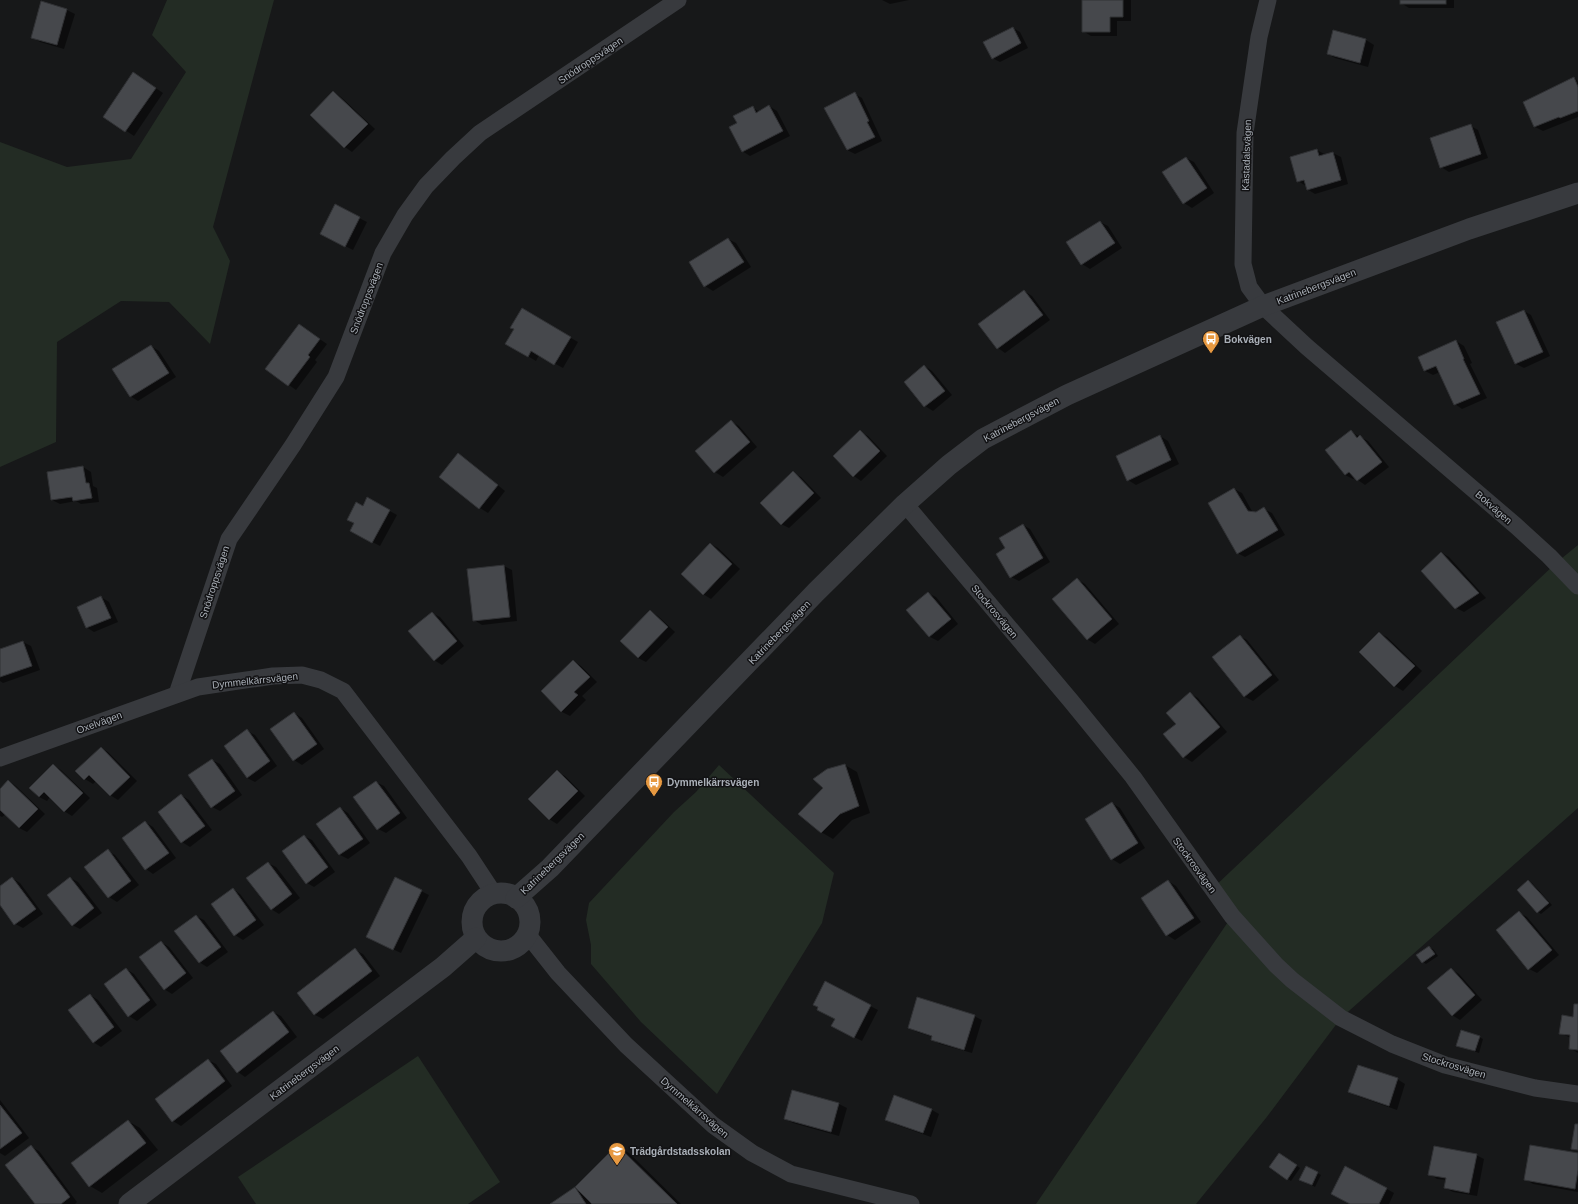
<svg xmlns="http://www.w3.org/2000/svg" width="1578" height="1204" viewBox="0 0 1578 1204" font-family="Helvetica,sans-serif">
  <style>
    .green { fill: #232c24 }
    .shadow { fill: #0007 }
    .building { fill: #46484c; stroke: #313235 }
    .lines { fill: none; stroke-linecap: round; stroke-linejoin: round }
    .minor { stroke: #383a3e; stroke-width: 17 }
    .tertiary { stroke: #383a3e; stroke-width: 21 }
    .labels { text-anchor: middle; stroke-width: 3; stroke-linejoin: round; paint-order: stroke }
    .street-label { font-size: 10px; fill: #aab0b8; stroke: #121214 }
    .poi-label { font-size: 10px; font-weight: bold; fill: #aab0b8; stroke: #121214; text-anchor: start }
  </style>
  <rect width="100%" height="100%" fill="#171819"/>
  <g class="green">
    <path d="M167 0H274L213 227 230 261 210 344 169 302 121 301 57 342 56 442 0 467V142L67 167 131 159 186 72 152 35Z"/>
    <path d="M1578 545V808L1341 1018 1266 1118 1196 1204H1036L1232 916 1212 889 1556 563Z"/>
    <path d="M719 765 834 873 822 923 717 1094 641 1022 591 964V945L586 920 589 903 674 812 696 792Z"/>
    <path d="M418 1056 500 1182 468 1204H256L238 1177Z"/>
  </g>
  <g class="shadow">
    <path d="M882 0H909L890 4Z"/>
    <path d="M1083 0H1131V21H1117V36H1091L1083 31Z"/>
    <path d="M1401 0H1454V8H1409L1401 3Z"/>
    <path d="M42 2 67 10 75 14 64 49 40 42 32 37Z"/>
    <path d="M1013 28 1020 32 1028 48 1000 62 992 58Z"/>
    <path d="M1334 32 1366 40 1374 45 1368 67 1335 58 1328 54Z"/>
    <path d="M141 78 163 93 134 136 104 116Z"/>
    <path d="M1574 78 1578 81V117L1543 131 1535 127 1524 103Z"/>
    <path d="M334 92 341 97 375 129 352 152 345 147Z"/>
    <path d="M855 94 862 98 882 141 855 154 847 150Z"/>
    <path d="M769 106 777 111 790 136 750 156 742 151 738 123 753 108 760 112Z"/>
    <path d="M1471 126 1478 130 1488 158 1449 172 1441 167Z"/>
    <path d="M1317 150 1326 155 1333 153 1341 157 1348 184 1315 194 1307 189 1306 186 1298 181Z"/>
    <path d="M1186 158 1194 162 1214 193 1192 208 1184 203 1164 173Z"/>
    <path d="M359 218 367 222 353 250 329 238Z"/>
    <path d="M1100 222 1108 226 1122 248 1090 269 1082 264Z"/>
    <path d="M728 239 736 243 751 267 713 291 705 286Z"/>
    <path d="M1024 291 1032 296 1050 320 1005 353 998 348Z"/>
    <path d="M522 310 578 342 563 368 539 355 536 361 507 344 514 330Z"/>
    <path d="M1524 311 1531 315 1550 356 1524 368 1516 364 1497 323Z"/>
    <path d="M299 325 327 344 315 360 317 362 296 390 289 385Z"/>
    <path d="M1456 341 1464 346 1472 363 1470 364 1487 398 1462 409 1455 404 1440 372 1433 375 1425 371Z"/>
    <path d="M151 346 159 351 176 377 138 401 130 396Z"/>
    <path d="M925 366 932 371 952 395 933 411 925 406 905 382Z"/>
    <path d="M731 421 739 426 757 447 723 477 715 472 697 451Z"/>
    <path d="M860 432 868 436 887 456 861 481 854 476Z"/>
    <path d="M1351 432 1368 441 1389 467 1365 485 1355 478 1353 479 1345 475Z"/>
    <path d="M1160 436 1168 441 1179 464 1136 485 1128 480Z"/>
    <path d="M458 455 466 459 505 491 488 513 480 508 440 477Z"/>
    <path d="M83 467 91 472 93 486 97 488 99 502 81 504 76 501 60 504 52 500Z"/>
    <path d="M793 473 801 477 821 498 789 528 781 524Z"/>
    <path d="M1234 489 1242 493 1253 513H1256L1264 509 1272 513 1285 535 1245 557 1237 553Z"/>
    <path d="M368 499 397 515 380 546 359 535 363 507Z"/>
    <path d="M1023 525 1030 529 1050 562 1019 581 1011 577 1006 549Z"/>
    <path d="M711 544 718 548 740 569 711 599 703 594Z"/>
    <path d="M1442 553 1449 557 1486 598 1464 612 1456 608Z"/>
    <path d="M504 566 512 570 517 621 482 625 474 620Z"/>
    <path d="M1077 579 1085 584 1119 624 1095 644 1087 639Z"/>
    <path d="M928 593 936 597 958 624 938 641 930 637 908 610Z"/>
    <path d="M101 597 109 602 118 622 94 632 86 627Z"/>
    <path d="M650 611 658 616 675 632 646 662 638 658 621 641Z"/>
    <path d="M432 613 440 617 464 646 442 665 434 660Z"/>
    <path d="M1379 633 1387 637 1422 671 1403 691 1395 686Z"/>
    <path d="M1240 636 1247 640 1279 680 1253 701 1245 697 1213 657Z"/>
    <path d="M23 642 31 646 40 670 3 683 0 681V650Z"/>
    <path d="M573 661 581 666 597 682 582 696 586 700 570 716 562 712 542 691Z"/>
    <path d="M1190 693 1198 698 1227 732 1192 762 1184 757 1177 724Z"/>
    <path d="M294 713 302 718 324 749 302 765 294 760Z"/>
    <path d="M247 731 255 735 277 766 255 782 247 778Z"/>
    <path d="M101 748 108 752 137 781 118 800 110 795 96 781 93 784 85 779 77 771Z"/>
    <path d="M212 760 220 764 242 795 220 811 212 807Z"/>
    <path d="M53 765 61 770 90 798 72 816 64 811 50 797 47 801 39 797Z"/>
    <path d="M845 765 857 772 870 813 852 820 833 839 821 832 824 788Z"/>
    <path d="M557 772 565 776 585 796 557 824 549 819Z"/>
    <path d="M9 781 16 786 45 814 27 832 19 828 6 814 2 817 0 816V790Z"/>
    <path d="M376 782 384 786 407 818 386 833 378 829Z"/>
    <path d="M181 795 189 800 212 830 190 847 182 842Z"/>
    <path d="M1112 803 1120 808 1145 848 1120 864 1112 859 1086 820Z"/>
    <path d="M340 808 348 813 370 843 348 859 340 855 317 824Z"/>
    <path d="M145 822 153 827 176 858 153 874 146 869Z"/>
    <path d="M304 836 312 840 335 872 314 887 307 883Z"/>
    <path d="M108 851 115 855 139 885 117 902 109 897Z"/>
    <path d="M268 863 276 867 300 898 279 914 271 909Z"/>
    <path d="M12 878 20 883 43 914 23 928 15 924 0 903V887Z"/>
    <path d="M71 878 78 882 102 913 80 929 72 925Z"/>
    <path d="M395 878 429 895 401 953 375 941Z"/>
    <path d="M1168 881 1176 886 1201 922 1175 940 1167 935Z"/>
    <path d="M1528 881 1532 883 1552 905 1541 914 1538 912Z"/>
    <path d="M233 889 240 894 264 925 243 940 235 935 212 905Z"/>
    <path d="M1519 912 1527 917 1559 955 1537 973 1529 969Z"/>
    <path d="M196 916 204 920 228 952 207 967 199 962Z"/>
    <path d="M161 942 169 947 193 978 172 994 164 989Z"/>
    <path d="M1429 947 1433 949 1438 956 1426 964 1423 962Z"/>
    <path d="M355 950 363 954 380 976 323 1019 315 1015 298 993Z"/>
    <path d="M126 969 134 974 157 1005 137 1021 129 1016Z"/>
    <path d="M1451 969 1459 974 1482 1000 1460 1020 1452 1015Z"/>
    <path d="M825 983 878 1010 862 1041 840 1030Z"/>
    <path d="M90 995 98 1000 122 1031 101 1047 93 1042Z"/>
    <path d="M1578 1005V1053L1570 1048 1571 1038 1560 1033 1573 1018Z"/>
    <path d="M273 1012 281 1016 297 1037 245 1077 238 1072Z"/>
    <path d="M974 1016 982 1020 972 1053 940 1044 932 1039 933 1037 917 1032 909 1028Z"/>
    <path d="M1479 1037 1483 1039 1479 1053 1457 1045Z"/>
    <path d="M208 1060 216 1064 232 1086 181 1126 173 1121Z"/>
    <path d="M1397 1079 1405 1084 1397 1110 1357 1096 1350 1091Z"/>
    <path d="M793 1092 839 1104 847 1108 839 1136 793 1123 785 1119Z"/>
    <path d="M0 1100 29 1138 5 1156 0 1153Z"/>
    <path d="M932 1110 939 1114 931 1137 894 1124 887 1119Z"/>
    <path d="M128 1121 140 1128 158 1150 102 1193 90 1186 73 1163Z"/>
    <path d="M617 1146 629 1153 681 1204H552L576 1188Z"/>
    <path d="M31 1147 39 1151 77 1202 75 1204H36Z"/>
    <path d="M1578 1154V1192L1533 1184 1525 1179Z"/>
    <path d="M1476 1155 1484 1159 1477 1196 1453 1192 1445 1188 1446 1180 1437 1179 1430 1174Z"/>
    <path d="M1283 1156 1300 1168 1291 1181 1288 1179Z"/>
    <path d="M1306 1167 1321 1175 1315 1187 1304 1181Z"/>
    <path d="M1387 1189 1394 1193 1389 1204H1351Z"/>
  </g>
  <g class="building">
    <path d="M1082 0H1123V17H1110V32H1082Z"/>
    <rect x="1400" y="0" width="46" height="4"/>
    <path d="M41 1 67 9 57 45 31 38Z"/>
    <path d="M1013 27 1021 43 992 59 983 42Z"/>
    <path d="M1333 30 1366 39 1360 63 1327 54Z"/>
    <path d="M133 72 156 88 125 132 103 117Z"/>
    <path d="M1574 77 1578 87V111L1560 118 1559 117 1534 127 1523 102Z"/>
    <path d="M333 91 368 124 344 148 310 115Z"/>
    <path d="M855 92 869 121 867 122 875 137 847 150 824 108Z"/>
    <path d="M769 105 783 131 742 152 729 127 737 123 733 116 753 106 756 113Z"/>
    <path d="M1471 124 1481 154 1440 168 1430 138Z"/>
    <path d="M1317 149 1319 156 1333 152 1341 180 1307 190 1304 180 1297 182 1290 157Z"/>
    <path d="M1186 157 1207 188 1183 204 1162 172Z"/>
    <path d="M335 204 360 217 345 247 320 234Z"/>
    <path d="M1100 221 1115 243 1081 265 1066 242Z"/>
    <path d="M728 238 744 262 704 287 689 262Z"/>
    <path d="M1024 290 1043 315 997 349 978 324Z"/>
    <path d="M522 308 571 337 554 365 531 351 528 357 505 344 514 329 510 328Z"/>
    <path d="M1524 310 1543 352 1515 364 1496 322Z"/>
    <path d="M299 324 320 339 308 355 310 357 288 386 265 369Z"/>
    <path d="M1456 340 1464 359H1463L1480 394 1454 405 1436 366 1424 371 1418 357Z"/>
    <path d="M151 345 169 373 130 397 112 369Z"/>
    <path d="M924 365 945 391 924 407 904 382Z"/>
    <path d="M731 420 750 442 714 473 695 451Z"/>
    <path d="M860 430 880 451 853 477 833 456Z"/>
    <path d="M1351 430 1357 438 1360 435 1382 462 1357 481 1349 472 1345 475 1325 450Z"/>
    <path d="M1160 435 1171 460 1127 481 1116 456Z"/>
    <path d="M458 453 498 485 479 509 439 477Z"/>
    <path d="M83 466 86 483H89L92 498 73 501 72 497 51 500 47 472Z"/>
    <path d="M793 471 814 493 781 525 760 503Z"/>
    <path d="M1234 488 1248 511 1256 512 1264 507 1278 530 1237 554 1208 503Z"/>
    <path d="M367 497 390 510 372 543 350 531 354 523 347 520 356 502 363 506Z"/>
    <path d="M1023 524 1043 558 1010 578 996 554 1005 548 999 538Z"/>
    <path d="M710 543 732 564 703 595 681 574Z"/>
    <path d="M1441 552 1479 593 1455 609 1421 571Z"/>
    <path d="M504 565 510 617 473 621 467 569Z"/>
    <path d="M1077 578 1112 619 1087 640 1052 599Z"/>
    <path d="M928 592 951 619 929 637 906 610Z"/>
    <path d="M101 596 111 618 86 628 77 607Z"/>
    <path d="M650 610 668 627 638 658 620 641Z"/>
    <path d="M432 612 457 641 434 661 408 631Z"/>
    <path d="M1379 632 1415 666 1394 687 1359 652Z"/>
    <path d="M1240 635 1272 675 1244 697 1212 657Z"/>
    <path d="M23 641 32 666 0 677V649Z"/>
    <path d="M573 660 590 677 574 692 578 695 561 712 541 691Z"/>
    <path d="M1190 692 1220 727 1183 758 1163 734 1176 724 1166 713Z"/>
    <path d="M294 712 317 744 293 761 270 729Z"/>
    <path d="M247 729 270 761 247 778 224 746Z"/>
    <path d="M101 747 130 777 110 796 89 775 84 780 75 771Z"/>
    <path d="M212 759 235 791 211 808 188 775Z"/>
    <path d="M53 764 83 793 64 812 44 792 39 797 29 788Z"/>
    <path d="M845 764 859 806 840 814 821 833 798 814 823 788 813 779 827 769Z"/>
    <path d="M557 770 578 791 549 820 528 799Z"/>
    <path d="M8 780 38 809 19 828 0 810V789Z"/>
    <path d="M376 781 400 813 377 830 353 797Z"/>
    <path d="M181 794 205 826 181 843 158 812Z"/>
    <path d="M1112 802 1138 843 1111 860 1085 819Z"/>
    <path d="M340 807 363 839 339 855 316 824Z"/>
    <path d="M145 821 169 853 145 870 122 838Z"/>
    <path d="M304 835 328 867 306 884 282 851Z"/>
    <path d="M108 849 131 881 108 898 84 867Z"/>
    <path d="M268 862 292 894 271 910 246 878Z"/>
    <path d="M12 877 36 909 14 925 0 905V886Z"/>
    <path d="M70 877 94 908 72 926 47 895Z"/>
    <path d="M395 877 422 890 393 950 366 937Z"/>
    <path d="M1168 880 1194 918 1166 936 1141 898Z"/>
    <path d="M1528 880 1549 903 1537 913 1517 890Z"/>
    <path d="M233 888 256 920 234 936 211 904Z"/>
    <path d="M1519 911 1552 950 1528 970 1496 930Z"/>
    <path d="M196 915 221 947 199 963 174 931Z"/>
    <path d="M161 941 186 973 164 990 139 957Z"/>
    <path d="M1429 946 1435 954 1422 963 1416 955Z"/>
    <path d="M355 948 372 971 314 1015 297 993Z"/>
    <path d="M126 968 150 1000 128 1017 104 984Z"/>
    <path d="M1451 968 1475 995 1452 1016 1427 988Z"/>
    <path d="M825 981 871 1005 854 1038 831 1026 835 1019 817 1010 818 1007 813 1005Z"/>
    <path d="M90 994 114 1027 93 1043 68 1010Z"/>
    <path d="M917 997 975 1015 964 1050 931 1040 932 1036 908 1028Z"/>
    <path d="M1574 1004H1578V1050L1569 1049 1570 1035 1559 1034 1562 1015 1573 1017Z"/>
    <path d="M273 1011 289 1032 237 1073 220 1051Z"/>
    <path d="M1461 1030 1480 1036 1475 1051 1456 1046Z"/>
    <path d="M208 1059 225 1081 172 1122 155 1099Z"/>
    <path d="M1358 1065 1398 1078 1389 1106 1348 1092Z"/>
    <path d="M792 1090 839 1103 831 1132 784 1119Z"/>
    <path d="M894 1095 932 1109 923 1133 885 1120Z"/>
    <path d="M0 1105 22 1133 0 1149Z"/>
    <path d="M128 1120 146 1143 89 1187 71 1163Z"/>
    <path d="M1575 1124H1578V1150L1571 1149Z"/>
    <path d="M31 1145 70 1197 61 1204H35L5 1165Z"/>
    <path d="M617 1145 677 1204H592L575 1187Z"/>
    <path d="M1530 1145 1578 1153V1170L1575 1189 1524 1180Z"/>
    <path d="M1434 1146 1477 1154 1469 1193 1444 1188 1446 1178 1428 1175Z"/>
    <path d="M1279 1153 1297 1165 1287 1180 1269 1167Z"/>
    <path d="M1306 1166 1318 1172 1312 1185 1299 1180Z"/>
    <path d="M1345 1166 1387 1188 1379 1204H1350L1331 1194Z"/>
    <path d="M575 1187 586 1204H550Z"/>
  </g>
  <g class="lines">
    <g class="minor">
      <path d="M1268 0 1259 37 1245 133 1243 264 1249 287 1263 306 1307 347 1515 525 1549 556 1578 586"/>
      <path d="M905 504 1071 701 1133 777 1232 916 1276 965 1292 980 1341 1018 1392 1044 1445 1065 1535 1088 1578 1094"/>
      <path d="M177 694 229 539 293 445 336 377 383 253 405 215 426 186 453 158 480 133 678 0"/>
      <path d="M0 758 198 687 273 676 302 675 321 680 343 691 469 856 494 894"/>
      <path d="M528 935 558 973 626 1045 713 1125 752 1153 791 1174 911 1204"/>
    </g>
    <g class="tertiary">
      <circle cx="501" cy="922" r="29"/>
      <path d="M516 898 550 868 816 592 905 504 949 465 983 439 1067 395 1263 306 1469 229 1578 193"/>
      <path d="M129 1204 443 967 476 938"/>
    </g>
  </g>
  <defs>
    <symbol id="bus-pin" viewBox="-11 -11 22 30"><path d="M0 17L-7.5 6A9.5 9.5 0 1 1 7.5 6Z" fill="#e79941" stroke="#121214"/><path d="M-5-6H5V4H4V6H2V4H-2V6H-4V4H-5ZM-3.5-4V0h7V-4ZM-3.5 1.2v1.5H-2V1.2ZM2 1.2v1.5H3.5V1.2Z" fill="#fff"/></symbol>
    <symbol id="school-pin" viewBox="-11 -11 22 30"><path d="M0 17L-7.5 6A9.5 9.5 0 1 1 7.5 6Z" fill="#e79941" stroke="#121214"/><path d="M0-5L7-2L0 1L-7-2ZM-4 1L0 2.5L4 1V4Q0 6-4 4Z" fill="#fff"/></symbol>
  </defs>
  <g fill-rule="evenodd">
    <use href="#bus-pin" x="1201" y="329" width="20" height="27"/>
    <use href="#bus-pin" x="644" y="772" width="20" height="27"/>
    <use href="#school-pin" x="607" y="1141" width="20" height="27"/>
  </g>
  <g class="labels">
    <g class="street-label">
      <text transform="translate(590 60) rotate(-34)" y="4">Snödroppsvägen</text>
      <text transform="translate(1246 155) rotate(-88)" y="4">Kästadalsvägen</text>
      <text transform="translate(1316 286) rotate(-21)" y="4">Katrinebergsvägen</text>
      <text transform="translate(366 298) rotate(-69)" y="4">Snödroppsvägen</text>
      <text transform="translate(1021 419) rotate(-28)" y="4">Katrinebergsvägen</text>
      <text transform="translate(1494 507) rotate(41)" y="4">Bokvägen</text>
      <text transform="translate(214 582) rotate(-72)" y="4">Snödroppsvägen</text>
      <text transform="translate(995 611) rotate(50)" y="4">Stockrosvägen</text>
      <text transform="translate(779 632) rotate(-46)" y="4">Katrinebergsvägen</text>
      <text transform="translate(255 680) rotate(-6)" y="4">Dymmelkärrsvägen</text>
      <text transform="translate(99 722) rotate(-20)" y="4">Oxelvägen</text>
      <text transform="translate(552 863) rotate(-44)" y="4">Katrinebergsvägen</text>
      <text transform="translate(1195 865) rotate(54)" y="4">Stockrosvägen</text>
      <text transform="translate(1454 1065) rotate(17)" y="4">Stockrosvägen</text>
      <text transform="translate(304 1072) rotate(-37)" y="4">Katrinebergsvägen</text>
      <text transform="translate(695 1107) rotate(41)" y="4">Dymmelkärrsvägen</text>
    </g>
    <g class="poi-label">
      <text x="1224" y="343">Bokvägen</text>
      <text x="667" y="786">Dymmelkärrsvägen</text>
      <text x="630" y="1155">Trädgårdstadsskolan</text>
    </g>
  </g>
</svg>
